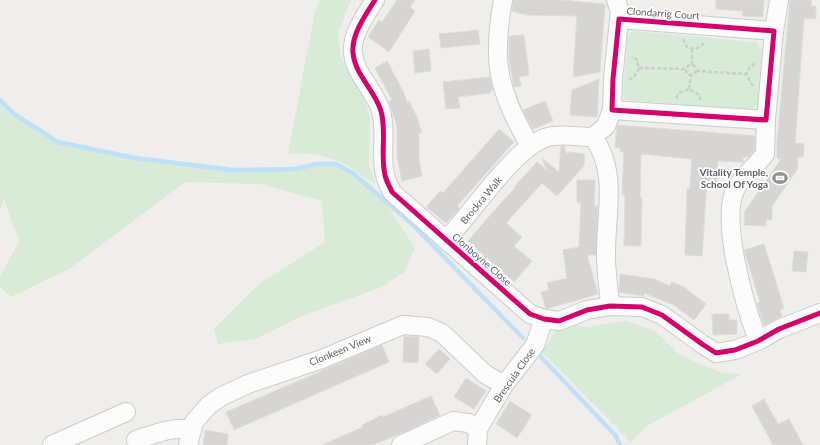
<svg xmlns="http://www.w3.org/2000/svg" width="820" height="445" viewBox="0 0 820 445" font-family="Lato,sans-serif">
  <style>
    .green { fill: #d8ebd6 }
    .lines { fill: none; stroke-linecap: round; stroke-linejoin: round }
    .stream { stroke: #bfe0f9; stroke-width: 4.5 }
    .building { fill: #d6d5d3; stroke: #deddd9 }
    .minor-casing { stroke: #cbcccc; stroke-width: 20 }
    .path { stroke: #cacfcc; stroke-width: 2.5; stroke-dasharray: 4 2; stroke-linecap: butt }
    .minor { stroke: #fdfcfc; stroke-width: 18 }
    .cycleway-casing { stroke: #fff; stroke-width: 8 }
    .cycleway { stroke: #d6006c; stroke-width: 5 }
    .labels { text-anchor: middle; stroke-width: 3.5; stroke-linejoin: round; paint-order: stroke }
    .street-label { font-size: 10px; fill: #5f6368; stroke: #fff }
    .poi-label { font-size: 10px; font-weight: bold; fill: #5f6368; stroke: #fff; text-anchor: end }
  </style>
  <rect width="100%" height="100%" fill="#efeeea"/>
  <g class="green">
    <path d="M321 0H351L338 32 341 58 366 103 370 119 369 166 376 184C362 178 352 167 338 161 321 154 306 153 288 154L315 11Z"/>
    <path d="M633 31 756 42 762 50 758 105 751 110 625 100 623 95 627 38 629 34Z"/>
    <path d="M0 99 24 121 58 142 87 148 147 159 233 170 336 164 381 196 415 248 404 272 382 287 307 314 255 339 218 344 214 329 259 284 325 242 322 201 260 184 185 182 69 269 11 297 0 287V277L19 241 4 199 0 210Z"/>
    <path d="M626 321 655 331 679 354 700 364 723 373 742 374 645 427 631 442 542 352 561 322 586 327Z"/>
  </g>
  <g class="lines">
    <g class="stream">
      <path d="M0 100 14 114 58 142 135 158 233 170 296 169 316 164H336L354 174 412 224 523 338"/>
      <path d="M541 357 615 435 620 445"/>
    </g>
  </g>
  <g class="building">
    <path d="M397 0H415L410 7 415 11 389 52 368 37 379 20 382 22Z"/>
    <path d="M513 0H560L605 4 600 72 573 77 577 16 526 15 512 11Z"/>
    <path d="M716 0H764L763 17 742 16 743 11 716 9Z"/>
    <path d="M790 0H812L811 6H816V19L804 18 795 143 804 144 803 157H798L797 170 772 206V220H766V226L744 225 745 211 781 159 777 158V142Z"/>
    <path d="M478 30 480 44 441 48 439 34Z"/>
    <path d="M524 35 529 75 519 77 521 86 514 87 509 59V36Z"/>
    <path d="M429 49 431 71 415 73 413 51Z"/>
    <path d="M387 61 404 93 407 102 409 101 417 117 422 133H419V159L422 176 402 181 397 156V127L389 101 392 100 375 68Z"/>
    <path d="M490 77 493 90 490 91V93L458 97 460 108 446 109 443 82Z"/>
    <path d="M599 79 597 117 570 115 572 90Z"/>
    <path d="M545 101 553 121 533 129 523 110Z"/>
    <path d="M617 125 755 136 754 151 749 157H743V162L718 161 716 183 707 182 702 256 685 255 687 189H690L692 159 641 154 640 197H642L641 246H624L625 195H622L624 152H620V148H615Z"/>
    <path d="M499 129 514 142 457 206 460 208 446 223 426 207 440 191 443 193Z"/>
    <path d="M561 146H564L567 155 568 152 585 154 584 166 557 196 542 183 506 223 522 237 514 246 532 261 514 282 468 241 493 212 515 188 514 187 537 162 547 171 542 158 559 172Z"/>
    <path d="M577 180H595L594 206H598L596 255H587L598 294 546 309 541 292 549 290 547 283 567 278 563 250 579 247 581 203H577Z"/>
    <path d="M764 244 784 308 780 310 782 316 764 325 757 303 760 302 744 250Z"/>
    <path d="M794 251 808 252 806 272 792 271Z"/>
    <path d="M620 274 654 279 670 286 672 282 684 287 706 304 694 320 674 305 644 293V296L619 292Z"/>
    <path d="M712 314H729V320H737V334L713 335Z"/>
    <path d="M404 336 419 337 418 363 403 362Z"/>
    <path d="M382 345 389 362 234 430 226 412Z"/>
    <path d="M439 349 450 359 437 374 425 364Z"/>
    <path d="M466 378 486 391 474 409 454 397Z"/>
    <path d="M431 396 440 415 405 432 372 445H322L363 427 362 425 382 415 383 417Z"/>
    <path d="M764 399 778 424 789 419 803 445H773L752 406Z"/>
    <path d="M510 401 532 415 517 438 496 424Z"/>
    <path d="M205 430 228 434 227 445H203Z"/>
  </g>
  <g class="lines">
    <defs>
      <g id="minor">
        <path d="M375 0C366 14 351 35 353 53 355 75 375 90 381 111 387 132 380 154 385 175 386 181 390 187 392 192L530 314 544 319 559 321 587 310 610 306 642 307 662 315 702 344 716 353 735 350 758 341 779 329 820 313"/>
        <path d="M503 0C491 64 499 91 530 146"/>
        <path d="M616 0 620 12 619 19"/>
        <path d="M619 19 774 31 766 120 612 110 613 79Z"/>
        <path d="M774 31 779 0"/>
        <path d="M446 240C471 215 519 139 553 136 566 134 580 137 593 137"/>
        <path d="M610 306C609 289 606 273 606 257 605 217 619 172 593 137L606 126 612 110"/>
        <path d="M758 341C746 308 718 217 737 186 744 175 757 165 765 154L766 120"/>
        <path d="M136 440C155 434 172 426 192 430"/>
        <path d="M52 445 126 412"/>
        <path d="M188 445 194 422 209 405 222 396 248 384 322 359 403 325 428 327 442 333 485 374 504 385"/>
        <path d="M401 445 453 421 469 423 478 429"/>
        <path d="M477 445 478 429 504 385 535 345 544 319"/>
      </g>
    </defs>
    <use href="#minor" class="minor-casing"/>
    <g class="path">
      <path d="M683 39 687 47C694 50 700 49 704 42"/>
      <circle cx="691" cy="70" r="5"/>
      <path d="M692 65V49"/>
      <path d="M639 68 686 69"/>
      <path d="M696 71 746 74"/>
      <path d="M629 80 634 77 639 69 637 60 632 56"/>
      <path d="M753 86 746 74 750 67 756 63"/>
      <path d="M689 89 691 75"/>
      <path d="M676 98 679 93 689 89 698 94 701 100"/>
    </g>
    <use href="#minor" class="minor"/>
    <defs>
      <g id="cycleway">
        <path d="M375 0C366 14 351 35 353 53 355 75 375 90 381 111 387 132 380 154 385 175 386 181 390 187 392 192L530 314 544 319 559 321 587 310 610 306 642 307 662 315 702 344 716 353 735 350 758 341 779 329 820 313"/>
        <path d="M619 19 774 31 766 120 612 110 613 79Z"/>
      </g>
    </defs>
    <use href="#cycleway" class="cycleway-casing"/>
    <use href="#cycleway" class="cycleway"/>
  </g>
  <defs>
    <symbol id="stadium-bare" viewBox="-9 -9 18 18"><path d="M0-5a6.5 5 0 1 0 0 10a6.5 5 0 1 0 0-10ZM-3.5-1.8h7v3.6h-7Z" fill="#919496" stroke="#fff" stroke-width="2.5" paint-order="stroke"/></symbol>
  </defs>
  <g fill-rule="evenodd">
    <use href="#stadium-bare" x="769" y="167" width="22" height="22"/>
  </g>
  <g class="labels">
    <g class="street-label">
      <text transform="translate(663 13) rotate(4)" y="4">Clondarrig Court</text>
      <text transform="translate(481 200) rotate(-50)" y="4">Brockra Walk</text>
      <text transform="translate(482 259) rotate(41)" y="4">Clonboyne Close</text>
      <text transform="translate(340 350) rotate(-22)" y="4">Clonkeen View</text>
      <text transform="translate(514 375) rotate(-55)" y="4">Brescula Close</text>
    </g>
    <g class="poi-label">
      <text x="768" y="176">Vitality Temple,<tspan x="768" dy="12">School Of Yoga</tspan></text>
    </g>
  </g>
</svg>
